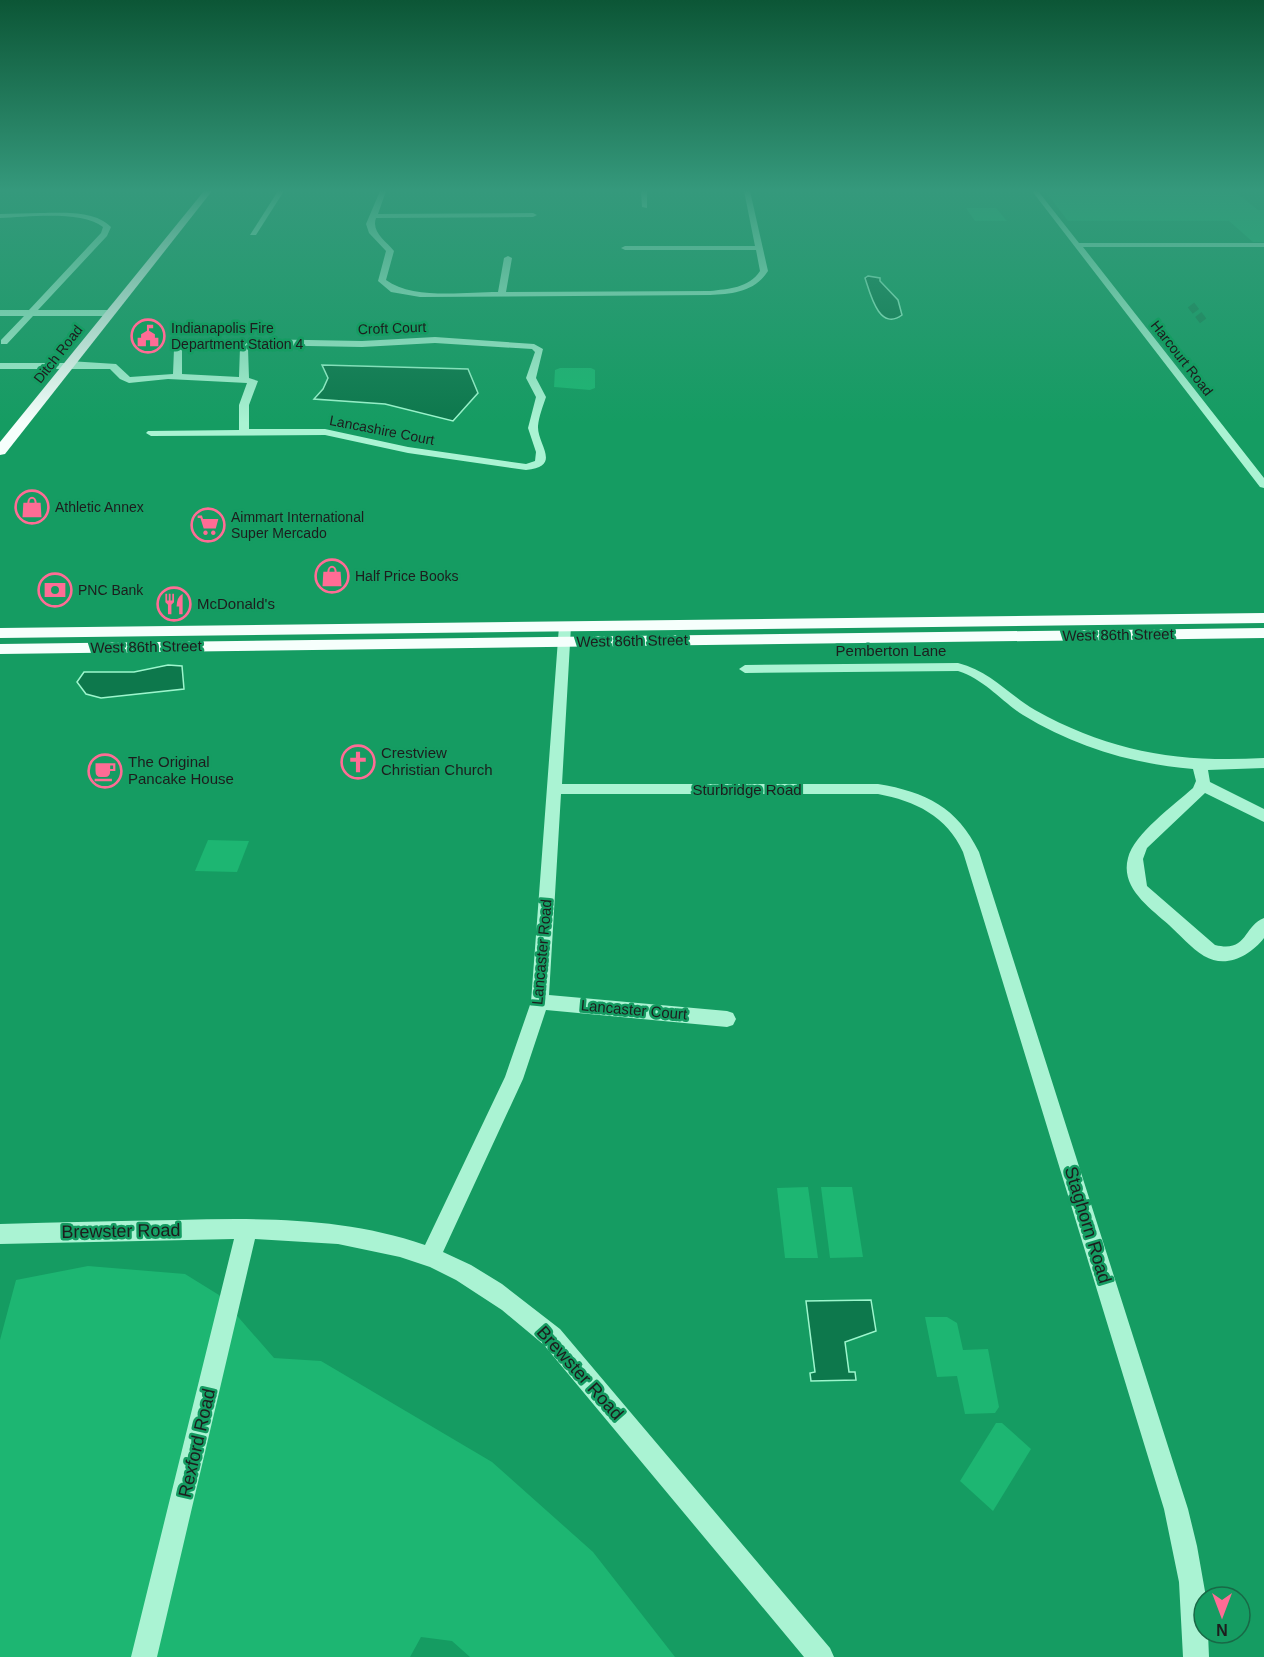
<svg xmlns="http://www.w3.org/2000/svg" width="1264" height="1657" viewBox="0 0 1264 1657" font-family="Helvetica,sans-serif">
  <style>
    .green { fill: #1db672 }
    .water { fill: #0d784c; stroke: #9df6cd; stroke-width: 1.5 }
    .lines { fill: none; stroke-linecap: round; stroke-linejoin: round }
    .minor-tunnel { stroke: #178354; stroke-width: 8; stroke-dasharray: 8 4; stroke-linecap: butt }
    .minor { fill: #aaf3d3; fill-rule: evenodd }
    .major { fill: #f6fffc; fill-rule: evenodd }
    .labels { text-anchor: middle; stroke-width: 5; stroke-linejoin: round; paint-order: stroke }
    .far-poi-label { font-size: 14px; fill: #1d1d1d; stroke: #159c62; text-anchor: start }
    .far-street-label { font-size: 14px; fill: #1d1d1d; stroke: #159c62 }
    .poi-label { font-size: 15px; fill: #1d1d1d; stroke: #159c62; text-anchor: start }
    .street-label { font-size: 15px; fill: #1d1d1d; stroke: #159c62 }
    .near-street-label { font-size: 18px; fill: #1d1d1d; stroke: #159c62 }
  </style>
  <rect width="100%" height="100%" fill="#159c62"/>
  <g class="green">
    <path d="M1045 191H1234L1258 210H1264V242H1253L1229 221H1068Z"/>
    <path d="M966 208H996L1007 221H975Z"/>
    <path d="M560 368H591L595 370V388L590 390 554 387 555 370Z"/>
    <path d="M208 840 249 841 237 872 195 871Z"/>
    <path d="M808 1187 818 1258H785L777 1188Z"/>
    <path d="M821 1187H852L863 1257 830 1258Z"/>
    <path d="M88 1266 185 1274 219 1295 274 1358 321 1361 492 1462 593 1552 675 1657H470L452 1641 421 1637 410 1657H0V1340L16 1280Z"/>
    <path d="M925 1317H947L957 1323 963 1350 988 1349 999 1407 995 1413 965 1414 957 1376 937 1377Z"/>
    <path d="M996 1423H1002L1031 1449 993 1511 960 1481Z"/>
  </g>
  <g class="water">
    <path d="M868 276 880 278V281L898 300 902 315C879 332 870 293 865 278Z"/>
    <path d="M322 365 468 369 478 393 453 421 385 404 314 399 323 389 328 378Z"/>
    <path d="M168 665 182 666 184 689 101 698 86 694 77 682 84 672H134Z"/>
    <path d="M871 1300 876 1331 845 1342 849 1372H855L856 1380 811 1381 810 1373 815 1372 806 1301Z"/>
  </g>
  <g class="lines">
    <path class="minor-tunnel" d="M1191 305 1204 322"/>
    <g class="minor">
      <path d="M278 191H284L256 235H250Z"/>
      <path d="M380 191H386L378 214 533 213 537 215 533 217 376 218C371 232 386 241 394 251L386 280C413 300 465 292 498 292L504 258 508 256 512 258 506 292 710 291C728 289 749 288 760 271L756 250H625L621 248 625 246H755L744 191H750L768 271C755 292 732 294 710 295L420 297 391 292 378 281 386 251 369 233 366 224Z"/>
      <path d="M641 191H647V208L642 207Z"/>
      <path d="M1032 191H1038L1079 243H1264V247H1083L1264 478V488L1260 487Z"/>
      <path d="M40 213C63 213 94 210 111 227L107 236 38 310H109L113 313 109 316H33L7 344H1V340L24 316H0V310H29L101 233 103 227C82 210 27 217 0 218V214Z"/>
      <path d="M435 337 534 344 543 349 536 378 546 397C543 406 539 416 538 426 537 445 563 466 526 470L408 453 325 435 151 436 146 433 148 431 239 430V405L247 383 168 379 129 383 120 379 110 369H0V363H65L69 361 116 364 130 377 173 374 174 349 178 346 182 349V374L239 377 240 347 253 339 362 341ZM435 343 532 349 535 352 526 378 536 397 528 428 536 452 535 461 526 464 408 447 325 429H249V405L258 381 249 378 248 348 255 345 362 347Z"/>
      <path d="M565 622 571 626 562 784H878C926 792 957 807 979 852L1188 1509 1197 1546 1206 1597H1204V1633H1208L1209 1657H1183L1179 1582 1164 1509 963 852C947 816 915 801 878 794H561L549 995 727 1011 733 1013 736 1019 733 1025 727 1027 546 1010 523 1079 443 1252 471 1265 502 1284 560 1329 830 1648 834 1657H804L544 1345 502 1310 456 1280 430 1267 400 1257 338 1244 255 1239 157 1657H131L234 1239 0 1244V1224C59 1222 118 1221 177 1220 262 1218 344 1217 425 1245L505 1077 531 1002 559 626Z"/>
      <path d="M958 663C990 671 1008 694 1035 710 1110 752 1179 763 1264 758V768L1208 770 1210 782 1264 809V822L1205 793 1147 848 1143 859 1147 886 1215 945C1248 953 1243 926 1264 918V938C1250 956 1226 969 1204 956 1191 948 1180 935 1169 925 1150 908 1120 888 1128 858 1134 834 1174 805 1193 788L1196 781 1193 769C1133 764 1075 747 1023 715 1001 701 984 679 958 671L745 673 739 669 745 665Z"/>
    </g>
    <g class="major">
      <path d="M204 191H212L5 454 0 455V442Z"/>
      <path d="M1264 613V623L0 638V628Z"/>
      <path d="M1264 628V638L0 654V644Z"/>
    </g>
  </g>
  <linearGradient id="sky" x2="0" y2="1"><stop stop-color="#0c5636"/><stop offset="0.45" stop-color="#35997c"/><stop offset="1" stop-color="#35997c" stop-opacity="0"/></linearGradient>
  <rect width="1264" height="423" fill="url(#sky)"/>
  <defs>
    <symbol id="civic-ring" viewBox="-11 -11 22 22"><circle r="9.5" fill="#159c62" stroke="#ff6c95" stroke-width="1.5"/><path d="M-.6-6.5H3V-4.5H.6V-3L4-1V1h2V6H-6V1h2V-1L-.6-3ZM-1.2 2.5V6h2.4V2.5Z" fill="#ff6c95"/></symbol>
    <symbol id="shop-ring" viewBox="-11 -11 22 22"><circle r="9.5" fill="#159c62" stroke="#ff6c95" stroke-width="1.5"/><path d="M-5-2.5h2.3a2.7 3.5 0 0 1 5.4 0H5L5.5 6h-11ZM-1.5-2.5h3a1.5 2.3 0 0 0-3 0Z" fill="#ff6c95"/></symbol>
    <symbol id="supermarket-ring" viewBox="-11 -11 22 22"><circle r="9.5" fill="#159c62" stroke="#ff6c95" stroke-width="1.5"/><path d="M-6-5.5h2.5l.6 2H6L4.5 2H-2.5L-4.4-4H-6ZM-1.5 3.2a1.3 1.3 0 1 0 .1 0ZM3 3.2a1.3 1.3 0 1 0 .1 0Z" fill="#ff6c95"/></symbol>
    <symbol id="bank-ring" viewBox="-11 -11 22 22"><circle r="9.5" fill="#159c62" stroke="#ff6c95" stroke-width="1.5"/><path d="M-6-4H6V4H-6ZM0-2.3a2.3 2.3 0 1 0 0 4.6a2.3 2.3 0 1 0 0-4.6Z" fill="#ff6c95"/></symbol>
    <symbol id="restaurant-ring" viewBox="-11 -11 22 22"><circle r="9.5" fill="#159c62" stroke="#ff6c95" stroke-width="1.5"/><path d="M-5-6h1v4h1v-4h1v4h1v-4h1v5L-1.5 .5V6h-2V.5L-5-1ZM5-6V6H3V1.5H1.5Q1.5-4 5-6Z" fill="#ff6c95"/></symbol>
    <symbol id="church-ring" viewBox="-11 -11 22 22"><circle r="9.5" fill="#159c62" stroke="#ff6c95" stroke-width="1.5"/><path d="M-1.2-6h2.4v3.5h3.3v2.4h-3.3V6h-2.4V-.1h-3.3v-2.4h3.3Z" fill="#ff6c95"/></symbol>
    <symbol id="cafe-ring" viewBox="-11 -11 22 22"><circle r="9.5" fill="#159c62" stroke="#ff6c95" stroke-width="1.5"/><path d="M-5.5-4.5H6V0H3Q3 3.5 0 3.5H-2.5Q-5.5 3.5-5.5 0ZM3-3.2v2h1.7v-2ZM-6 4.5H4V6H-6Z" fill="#ff6c95"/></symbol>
  </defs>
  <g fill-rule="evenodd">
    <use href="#civic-ring" x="129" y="317" width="38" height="38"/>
    <use href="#shop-ring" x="13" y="488" width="38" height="38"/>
    <use href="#supermarket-ring" x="189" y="506" width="38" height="38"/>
    <use href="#shop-ring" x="313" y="557" width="38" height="38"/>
    <use href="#bank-ring" x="36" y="571" width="38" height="38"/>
    <use href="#restaurant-ring" x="155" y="585" width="38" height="38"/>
    <use href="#church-ring" x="339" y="743" width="38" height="38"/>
    <use href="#cafe-ring" x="86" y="752" width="38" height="38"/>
  </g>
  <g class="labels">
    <g class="far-poi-label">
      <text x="171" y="333">Indianapolis Fire<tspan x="171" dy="16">Department Station 4</tspan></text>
      <text x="55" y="512">Athletic Annex</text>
      <text x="231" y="522">Aimmart International<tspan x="231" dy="16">Super Mercado</tspan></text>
      <text x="355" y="581">Half Price Books</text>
      <text x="78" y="595">PNC Bank</text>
    </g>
    <g class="far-street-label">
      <text transform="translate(392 328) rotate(-2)" y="5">Croft Court</text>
      <text transform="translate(58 354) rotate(-52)" y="5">Ditch Road</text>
      <text transform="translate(1182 358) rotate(52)" y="5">Harcourt Road</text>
      <text transform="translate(382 430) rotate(11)" y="5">Lancashire Court</text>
    </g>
    <g class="poi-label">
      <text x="197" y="609">McDonald's</text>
      <text x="381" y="758">Crestview<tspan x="381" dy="17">Christian Church</tspan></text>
      <text x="128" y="767">The Original<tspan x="128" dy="17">Pancake House</tspan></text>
    </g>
    <g class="street-label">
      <text transform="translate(1118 635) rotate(-1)" y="5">West 86th Street</text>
      <text transform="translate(632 641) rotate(-1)" y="5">West 86th Street</text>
      <text transform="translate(146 647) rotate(-1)" y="5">West 86th Street</text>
      <text x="891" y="656">Pemberton Lane</text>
      <text x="747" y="795">Sturbridge Road</text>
      <text transform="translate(542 952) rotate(-85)" y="5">Lancaster Road</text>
      <text transform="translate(634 1010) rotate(5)" y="5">Lancaster Court</text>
    </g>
    <g class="near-street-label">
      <text transform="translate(1088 1225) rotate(73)" y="6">Staghorn Road</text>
      <text transform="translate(121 1231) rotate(-1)" y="6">Brewster Road</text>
      <text transform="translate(580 1373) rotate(48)" y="6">Brewster Road</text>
      <text transform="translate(197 1443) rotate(-77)" y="6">Rexford Road</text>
    </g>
  </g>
  <g transform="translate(1222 1615) rotate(180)"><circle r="28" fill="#159c62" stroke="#186946" stroke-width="1.5"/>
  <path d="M0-4.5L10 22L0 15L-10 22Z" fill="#ff6c95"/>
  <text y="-9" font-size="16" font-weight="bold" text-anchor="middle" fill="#1d1d1d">N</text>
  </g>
</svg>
